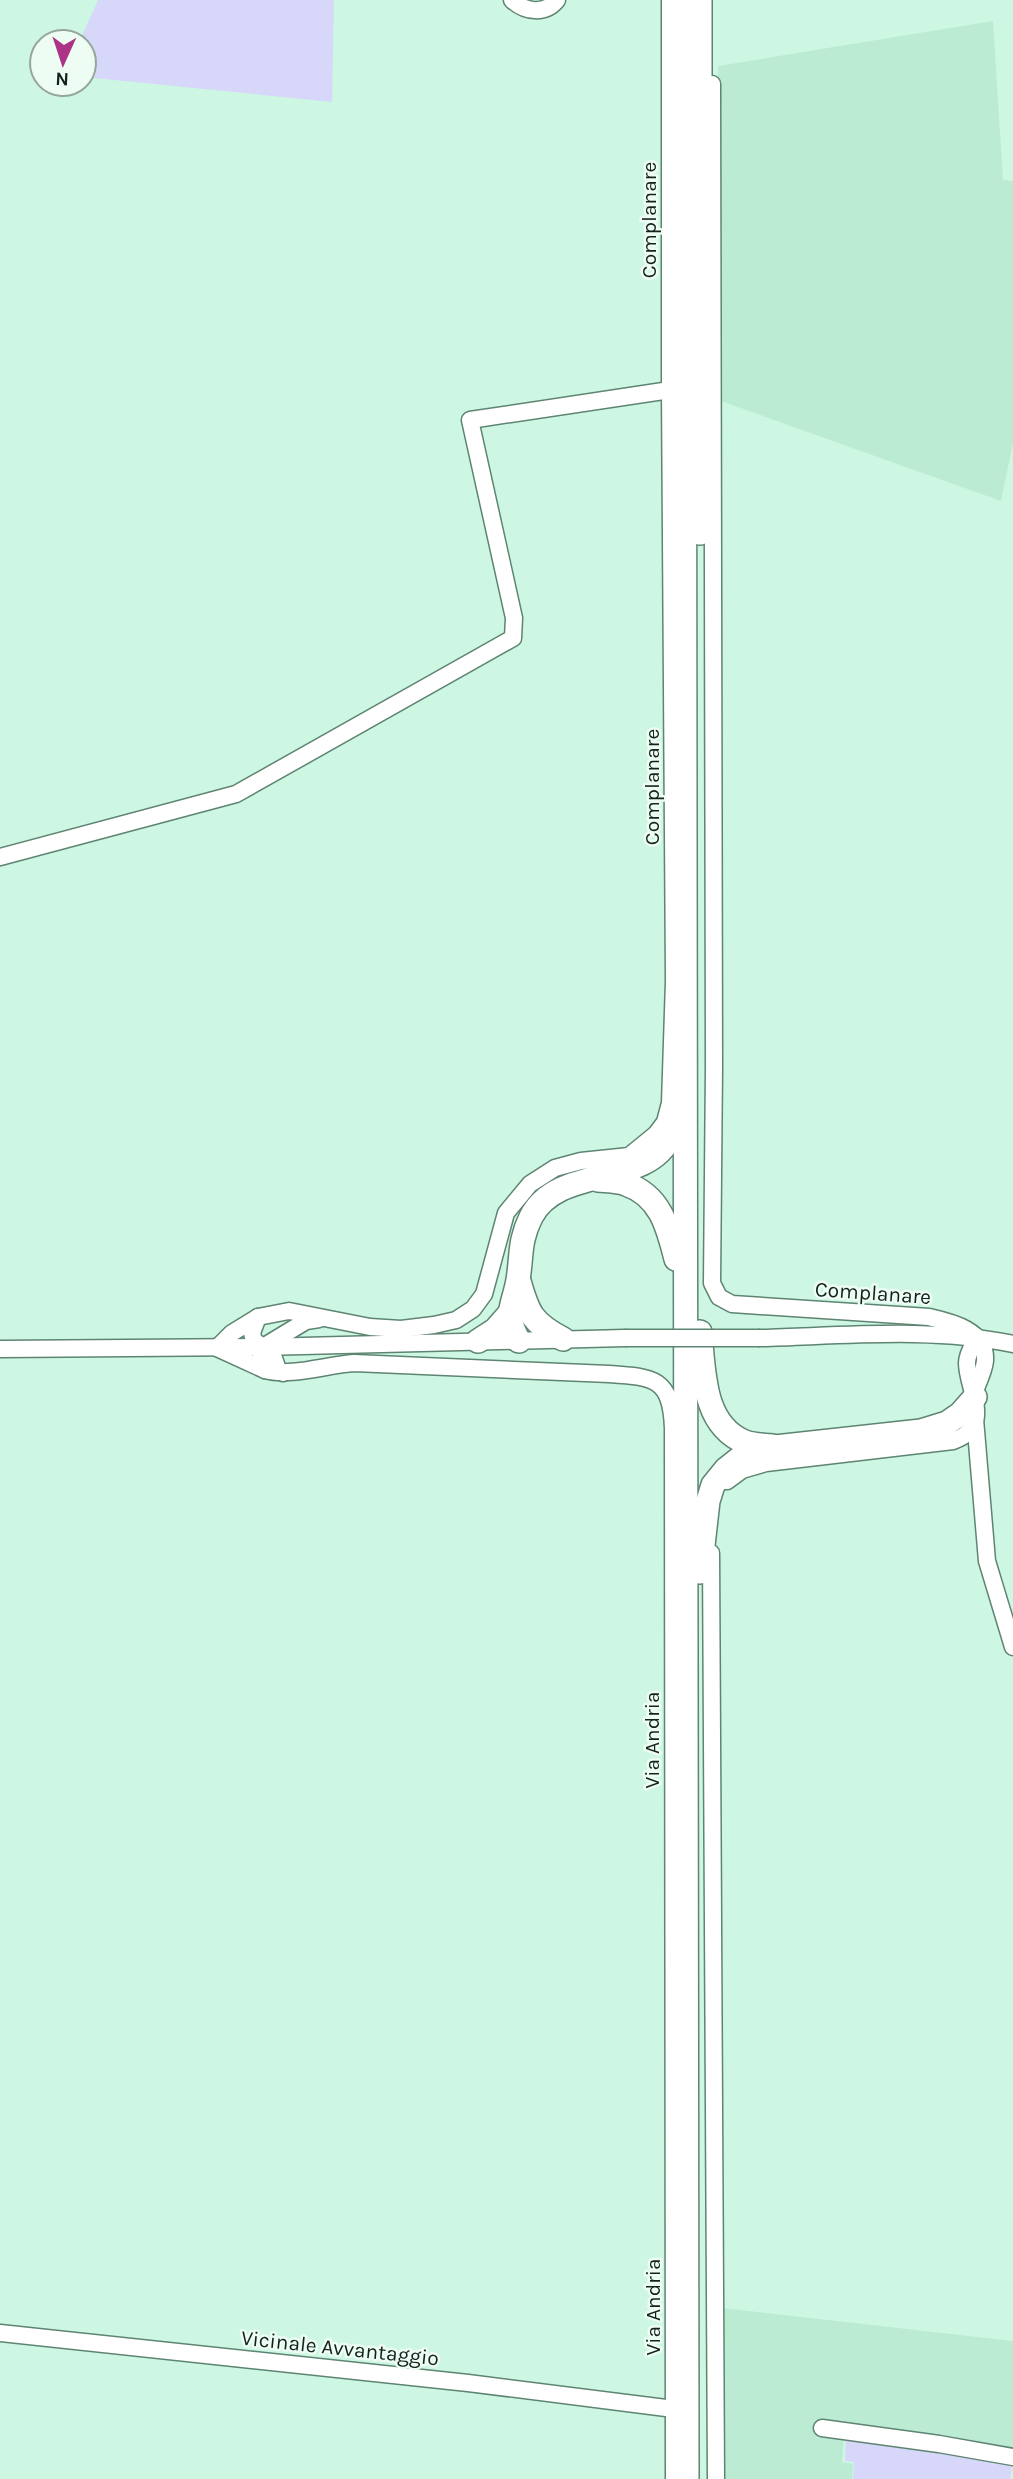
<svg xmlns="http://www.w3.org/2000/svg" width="1013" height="2479" viewBox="0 0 1013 2479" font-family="Karla,sans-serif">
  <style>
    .built { fill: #bbecd3 }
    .green { fill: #d7d8f9 }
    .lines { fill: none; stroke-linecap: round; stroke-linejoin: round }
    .minor-casing { stroke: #5e8472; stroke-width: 19 }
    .highway-casing { stroke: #5e8472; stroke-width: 26 }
    .minor { stroke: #fff; stroke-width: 16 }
    .highway { stroke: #fff; stroke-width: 23 }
    .minor-bridge-casing { stroke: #5e8472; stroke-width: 19; stroke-linecap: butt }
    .minor-bridge { stroke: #fff; stroke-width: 16 }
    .labels { text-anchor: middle; stroke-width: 5; stroke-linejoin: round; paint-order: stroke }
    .street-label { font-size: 21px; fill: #13221b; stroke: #edfdf4 }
  </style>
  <rect width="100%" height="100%" fill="#cdf7e2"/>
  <g class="built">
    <path d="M993 21 1003 180 1013 181V443L1001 501 721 401 718 66Z"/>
    <path d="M722 2308 1013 2341V2460L844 2435 842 2462 853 2464 852 2479H722Z"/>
  </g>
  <g class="green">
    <path d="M98 0H334L332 102 84 77V42H79Z"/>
    <path d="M846 2434 995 2457 1012 2467 1010 2479H853L854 2462 845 2461Z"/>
  </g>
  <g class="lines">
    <defs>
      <g id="minor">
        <path d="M512 0C525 12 545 15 557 0"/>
        <path d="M712 84 714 1066 712 1283 719 1297 732 1304 929 1317C951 1322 987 1330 985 1361 984 1371 978 1383 974 1393"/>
        <path d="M0 857 236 794 513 638 514 618 470 420 670 390"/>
        <path d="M258 1317 232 1333 217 1348 265 1370"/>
        <path d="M319 1319 306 1321 263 1347 261 1356 265 1370C290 1377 326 1365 354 1363L609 1374C654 1377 671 1378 673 1428L674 2479"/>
        <path d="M760 1338C841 1336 933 1327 1013 1344"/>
        <path d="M0 1349 263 1347 625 1338"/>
        <path d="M283 1373 278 1370 272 1352 254 1341 252 1333 258 1317 289 1311 370 1327 401 1329 434 1325 456 1320 473 1309 484 1294 506 1213 530 1184 555 1168 581 1161 629 1156 656 1134 665 1122 670 1103 674 981 670 390V0"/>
        <path d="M975 1419 987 1561 1013 1647"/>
        <path d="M727 1481 742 1470 766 1463 953 1441C995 1426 967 1390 967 1363 967 1354 973 1345 977 1337"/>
        <path d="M711 1553 716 2479"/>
        <path d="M0 2333 468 2383 674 2409"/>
        <path d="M822 2428 939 2444 1013 2457"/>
      </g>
      <g id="highway">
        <path d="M684 0 687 2479"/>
        <path d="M700 0V533"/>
        <path d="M598 1180C607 1181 618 1181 626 1184 661 1196 668 1228 676 1259"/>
        <path d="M519 1281C528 1313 532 1323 563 1339"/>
        <path d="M700 1332C704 1370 702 1425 745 1442 753 1445 763 1445 772 1446"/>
        <path d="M478 1341 495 1330 509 1314"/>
        <path d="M519 1341C503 1313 513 1308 518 1280 522 1255 519 1241 531 1217 558 1164 647 1188 670 1137 673 1129 674 1118 675 1110"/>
        <path d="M700 1572 708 1501 713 1485 726 1469 740 1458 775 1447 921 1431 947 1423 960 1414 975 1397"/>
      </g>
    </defs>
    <use href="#minor" class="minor-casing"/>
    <use href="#highway" class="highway-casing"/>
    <use href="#minor" class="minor"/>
    <use href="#highway" class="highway"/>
    <defs>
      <path id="minor-bridge" d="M625 1338H760"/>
    </defs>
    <use href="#minor-bridge" class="minor-bridge-casing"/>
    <use href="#minor-bridge" class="minor-bridge"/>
  </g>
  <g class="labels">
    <g class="street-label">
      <text transform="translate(649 220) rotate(-90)" y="7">Complanare</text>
      <text transform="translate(652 787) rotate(-90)" y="7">Complanare</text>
      <text transform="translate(873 1293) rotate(4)" y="7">Complanare</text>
      <text transform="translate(652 1740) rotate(-90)" y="7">Via Andria</text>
      <text transform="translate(653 2307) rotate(-90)" y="7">Via Andria</text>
      <text transform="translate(340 2348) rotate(6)" y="7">Vicinale Avvantaggio</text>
    </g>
  </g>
  <g transform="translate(63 63) rotate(183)"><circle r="33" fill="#edfdf4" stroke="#96a59d" stroke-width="2"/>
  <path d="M0-5L12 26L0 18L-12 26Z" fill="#ad3386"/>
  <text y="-10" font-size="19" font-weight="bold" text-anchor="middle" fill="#13221b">N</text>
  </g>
</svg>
